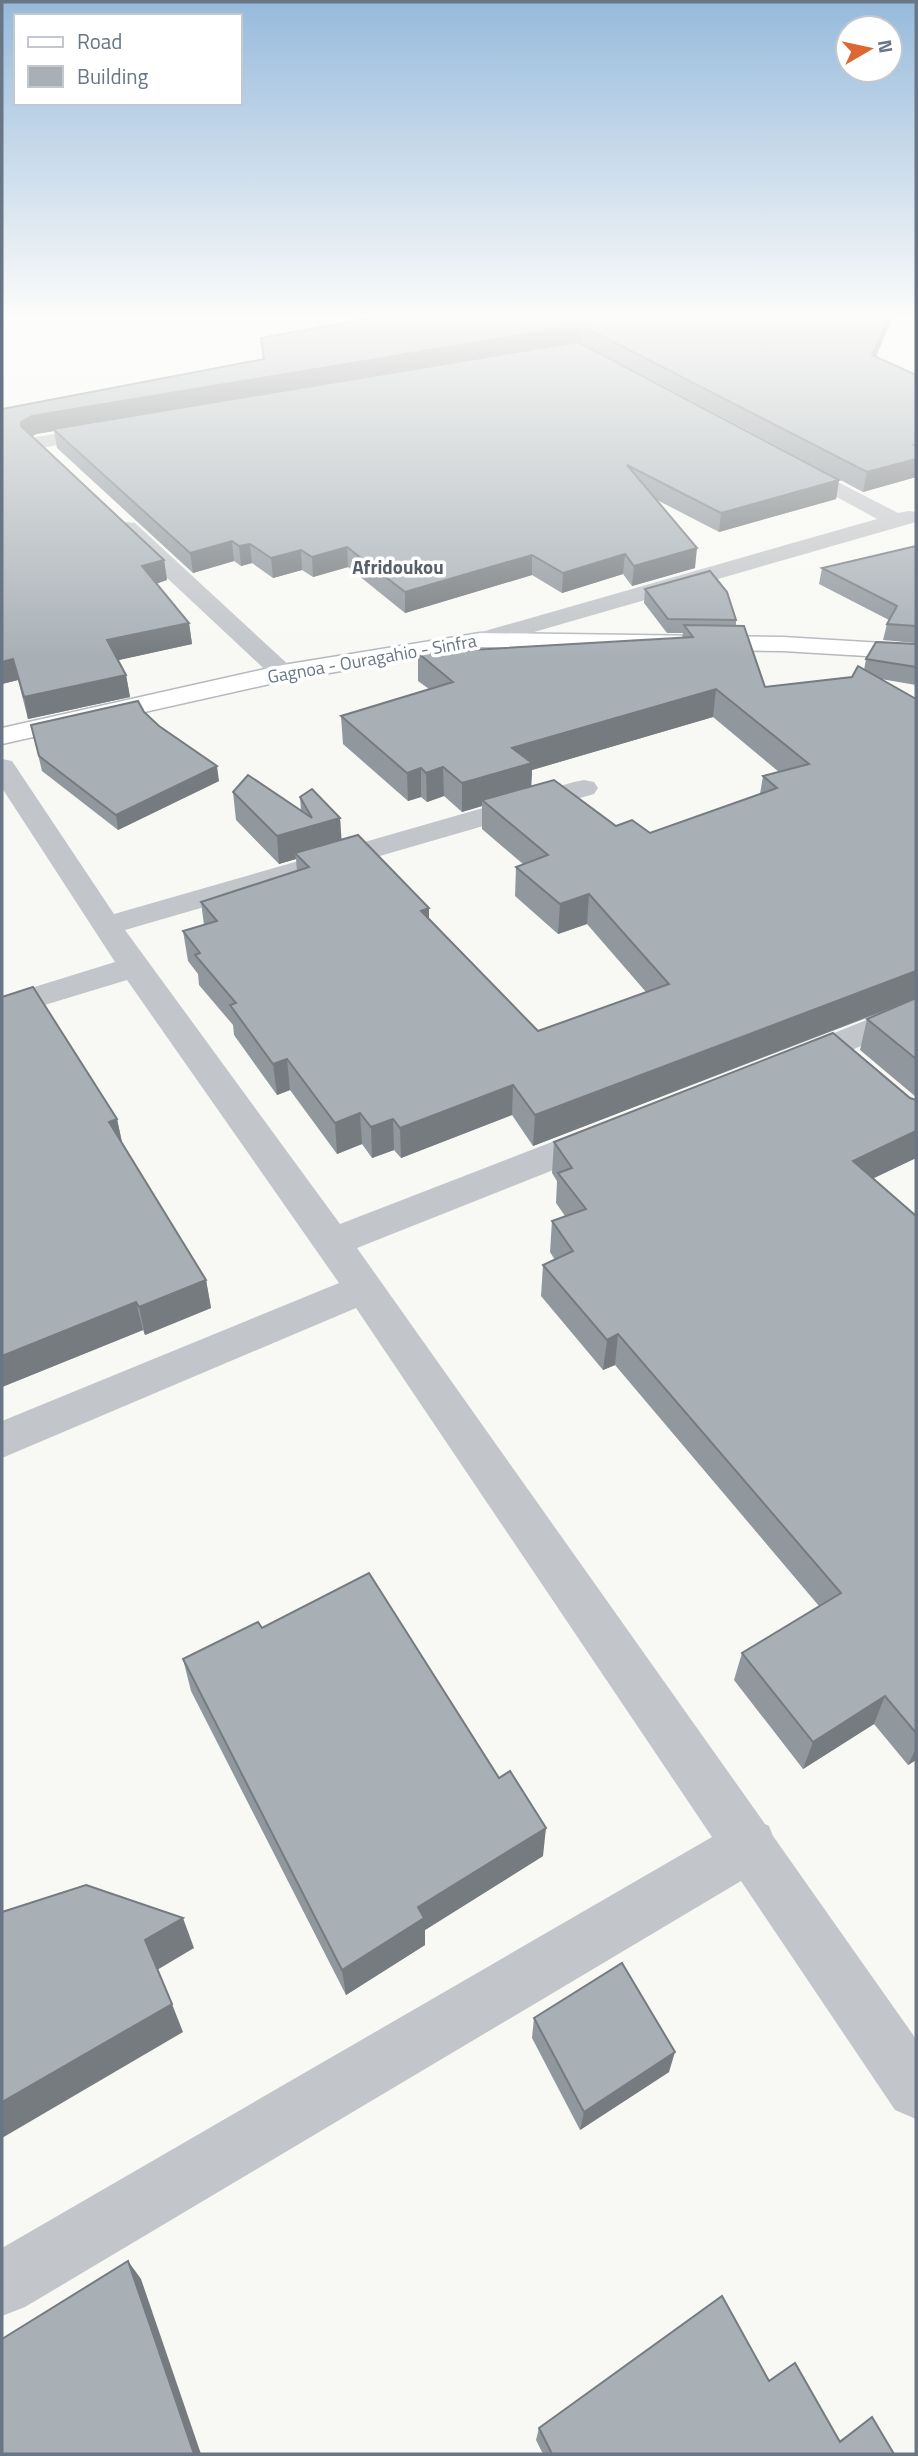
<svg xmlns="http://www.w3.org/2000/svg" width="918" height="2456" viewBox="0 0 918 2456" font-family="'Titillium Web',sans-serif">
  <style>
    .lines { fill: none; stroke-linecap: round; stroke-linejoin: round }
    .secondary-casing { stroke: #b4b9be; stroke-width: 3 }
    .minor { fill: #c2c5c9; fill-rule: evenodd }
    .secondary { fill: #fff; fill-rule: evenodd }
    .wall { fill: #90979d; fill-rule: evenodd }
    .shaded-wall { fill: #767b7f }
    .building { fill: #a8b0b6; stroke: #767b7f; stroke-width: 2 }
    .labels { text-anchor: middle; stroke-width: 7; stroke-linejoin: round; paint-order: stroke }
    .far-street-label { font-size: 18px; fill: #687685; stroke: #fff }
    .far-neighbourhood-label { font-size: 19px; font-weight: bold; fill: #56606a; stroke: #fff }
  </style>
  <rect width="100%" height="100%" fill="#f8f8f5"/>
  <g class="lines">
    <defs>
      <path id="secondary" d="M480 633 783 637 916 645V659L783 651 480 647 283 681 2 744V728L283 665Z"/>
    </defs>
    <use href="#secondary" class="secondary-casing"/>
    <g class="minor">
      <path d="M107 425 117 431 114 435 36 449 26 443 36 437Z"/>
      <path d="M793 459 898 513 909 511 916 512V522L489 645 480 647 471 645 468 640 471 635 877 519 786 469 783 465 786 461Z"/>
      <path d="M127 522 135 523 292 668 296 673 292 678 283 681 274 678 119 533 116 528 119 523Z"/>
      <path d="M2 759 12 761 114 914 574 782 584 780 594 782 598 788 594 794 125 930 340 1224 588 1128 601 1125 614 1128 619 1137 614 1146 357 1248 765 1824 769 1826 773 1836 916 2039V2119L895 2110 741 1881 25 2307 2 2316V2248L712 1837 356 1308 2 1458V1421L339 1283 127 980 2 1018V997L115 962 2 788Z"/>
      <path d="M916 1000V1022L806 1070 794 1073 782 1070 777 1062 782 1054Z"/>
    </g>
    <use href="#secondary" class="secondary"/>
  </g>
  <g class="wall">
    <path d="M392 314H894L876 356 916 375V477L863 492 581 342 839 480 836 499 719 532 657 500 695 568 632 586 623 574 562 593 532 575 405 613 348 567 313 577 302 570 273 578 252 563 241 566 234 561 193 573 57 448 54 431 36 434 32 437 164 560 167 580 156 584 189 623 192 644 118 660 126 675 130 697 28 719 18 680 2 684V409L263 359 261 338Z"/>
    <path d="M916 546V643L883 640 887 624 889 620 819 584 822 568Z"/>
    <path d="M645 589 736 620V626L765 687 852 677 864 670 866 659 916 644V685L881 679 916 699V1097L860 1050 867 1019 908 1002 533 1146 512 1115 401 1158 394 1150 372 1158 362 1144 337 1154 290 1090 277 1095 234 1035 233 1025 199 985 198 974 188 961 183 931 204 925 201 902 297 871 296 859 279 864 236 820 233 792 301 811 300 797 340 818 341 840 429 908V918L538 1031 646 992 587 924 558 934 515 896 516 867 523 864 482 829V806L462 812 444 796 427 802 421 797 408 801 343 744 341 716 429 689 418 681V653L682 638 683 633H667L644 603ZM713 717 779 772 763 776 760 794 650 833 616 826 531 786 532 770Z"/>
    <path d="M144 712 219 781 118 830 42 771 31 725Z"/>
    <path d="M2 997 117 1119 122 1143 206 1280 211 1308 145 1335 143 1330 2 1387Z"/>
    <path d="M910 1098 916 1100V1158L873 1178 916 1216V1760L908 1765 874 1724 803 1769 734 1680 742 1653 819 1606 615 1365 603 1370 541 1296 543 1265 555 1260 550 1252 552 1221 565 1216 556 1203 557 1181 552 1173 554 1142Z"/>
    <path d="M262 1628 543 1856 425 1930V1945L346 1995 191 1691 183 1659Z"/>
    <path d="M534 2018 669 2072 580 2130 532 2038Z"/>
    <path d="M769 2381 839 2441 872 2417 894 2454H543L536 2440 539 2428Z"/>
  </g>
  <g class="shaded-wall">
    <path d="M890 314H894L869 372 872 355Z"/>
    <path d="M581 325V342L53 429 54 431 36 434 25 441 21 426V422L32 416Z"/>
    <path d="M916 444V477L863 492 867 472Z"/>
    <path d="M839 480 836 499 719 532 721 513Z"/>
    <path d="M232 541 234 561 193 573 190 553Z"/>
    <path d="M250 544 252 563 241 566 239 546Z"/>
    <path d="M347 547 348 567 313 577 312 557Z"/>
    <path d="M697 548 695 568 632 586 634 566Z"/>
    <path d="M301 550 302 570 273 578 271 558Z"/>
    <path d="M625 554 623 574 562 593 563 573Z"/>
    <path d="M532 555V575L405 613V592Z"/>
    <path d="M164 560 167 580 145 587 142 566Z"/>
    <path d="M189 623 192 644 110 662 107 640Z"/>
    <path d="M13 659 18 680 2 684V662Z"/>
    <path d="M126 675 130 697 28 719 24 697Z"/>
    <path d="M716 689 713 717 532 770 531 792 482 800V806L462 812V783L512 748Z"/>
    <path d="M217 766 219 781 118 830 116 815Z"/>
    <path d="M443 767 444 796 427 802 426 773Z"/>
    <path d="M421 768V797L408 801 407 773Z"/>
    <path d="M340 818 342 846 295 853 296 859 279 864 277 836Z"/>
    <path d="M589 894 587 924 558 934 560 904Z"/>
    <path d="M429 908V938L421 911Z"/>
    <path d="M916 971V998L533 1146 535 1115Z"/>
    <path d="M287 1059 290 1090 277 1095 273 1064Z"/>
    <path d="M513 1085 512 1115 401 1158 400 1128Z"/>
    <path d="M360 1113 362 1144 337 1154 335 1123Z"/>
    <path d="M117 1119 123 1147 109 1122Z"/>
    <path d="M393 1119 394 1150 372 1158 371 1127Z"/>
    <path d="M916 1131V1158L845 1192 853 1161Z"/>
    <path d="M206 1280 211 1308 145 1335 139 1307Z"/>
    <path d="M136 1302 143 1330 2 1387V1356Z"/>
    <path d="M618 1334 615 1365 603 1370 607 1340Z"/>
    <path d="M885 1696 874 1724 803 1769 813 1742Z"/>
    <path d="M916 1748V1760L908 1765Z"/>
    <path d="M546 1828 543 1856 425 1930V1945L346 1995 342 1970 418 1907Z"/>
    <path d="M183 1918 194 1948 157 1970 145 1940Z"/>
    <path d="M172 2004 183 2032 2 2138V2102Z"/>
    <path d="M675 2052 669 2072 580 2130 584 2112Z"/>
    <path d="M128 2261 141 2279 201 2454H194Z"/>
  </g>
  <g class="building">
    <path d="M392 314H890L872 355 916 375V444L914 445 916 446V459L867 472 581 325 32 416 21 422V426L164 560 142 566 189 623 107 640 126 675 24 697 13 659 2 662V409L264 359 261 338Z"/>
    <path d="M578 342 839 480 721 513 627 465 697 548 634 566 625 554 563 573 532 555 405 592 347 547 312 557 301 550 271 558 250 544 239 546 232 541 190 553 53 429Z"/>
    <path d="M916 546V626L887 624 897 606 822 568Z"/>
    <path d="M710 571 727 592 736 620 668 619 645 589Z"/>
    <path d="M684 625 744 626 765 687 852 677 858 666 916 699V971L535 1115 513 1085 400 1128 393 1119 371 1127 360 1113 335 1123 287 1059 273 1064 230 1005 236 1003 195 955 200 953 183 931 217 921 201 902 309 867 295 853 358 835 429 908 421 911 538 1031 669 984 589 894 560 904 516 867 548 855 482 800 554 780 616 826 632 820 650 833 777 788 763 776 809 764 716 689 512 748 532 763 462 783 443 767 426 773 421 768 407 773 341 716 453 682 418 653 693 637Z"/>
    <path d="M876 642 916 644V667L866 659Z"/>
    <path d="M138 701 144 712 159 726 217 766 116 815 39 756 31 725Z"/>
    <path d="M248 775 312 818 300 797 312 789 340 818 277 836 233 792Z"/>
    <path d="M33 987 117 1119 109 1122 206 1280 139 1307 136 1302 2 1356V997Z"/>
    <path d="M916 998V1059L867 1019Z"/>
    <path d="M833 1033 910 1098 916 1100V1131L853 1161 916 1216V1733L885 1696 813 1742 742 1653 841 1593 618 1334 607 1340 543 1265 573 1251 552 1221 586 1209 558 1173 572 1168 554 1142Z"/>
    <path d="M369 1573 499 1778 510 1771 546 1828 418 1907 424 1918 342 1970 183 1659 258 1622 262 1628Z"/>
    <path d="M86 1885 183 1918 145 1940 172 2004 2 2102V1912Z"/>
    <path d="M622 1963 675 2052 584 2112 534 2018Z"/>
    <path d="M128 2261 194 2454H2V2339Z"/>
    <path d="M722 2296 769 2381 795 2363 840 2442 872 2417 894 2454H552L539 2428Z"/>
  </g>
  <linearGradient id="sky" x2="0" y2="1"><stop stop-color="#96badc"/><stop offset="0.48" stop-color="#fcfcfa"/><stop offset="1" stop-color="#fcfcfa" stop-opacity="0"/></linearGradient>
  <rect width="918" height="658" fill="url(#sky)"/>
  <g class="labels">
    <g class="far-street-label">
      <text transform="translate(372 659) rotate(-10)" y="6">Gagnoa - Ouragahio - Sinfra</text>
    </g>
    <g class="far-neighbourhood-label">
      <text x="398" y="574">Afridoukou</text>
    </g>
  </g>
  <rect width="918" height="2456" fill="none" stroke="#687685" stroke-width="7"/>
  <rect x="14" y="14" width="228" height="91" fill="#ffffff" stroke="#c3c8ce" stroke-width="2"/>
  <rect x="28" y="37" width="35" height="10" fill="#ffffff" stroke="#c3c8ce" stroke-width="2"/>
  <text x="77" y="49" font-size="21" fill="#687685">Road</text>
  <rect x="28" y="66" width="35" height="21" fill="#a8b0b6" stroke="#c3c8ce" stroke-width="2"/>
  <text x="77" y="84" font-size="21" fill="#687685">Building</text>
  <g transform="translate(869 49) rotate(81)"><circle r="33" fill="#ffffff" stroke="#c3c8ce" stroke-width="2"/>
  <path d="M0-5L12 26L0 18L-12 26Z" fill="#dc6731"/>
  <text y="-10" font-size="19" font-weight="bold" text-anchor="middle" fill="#687685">N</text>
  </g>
</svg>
